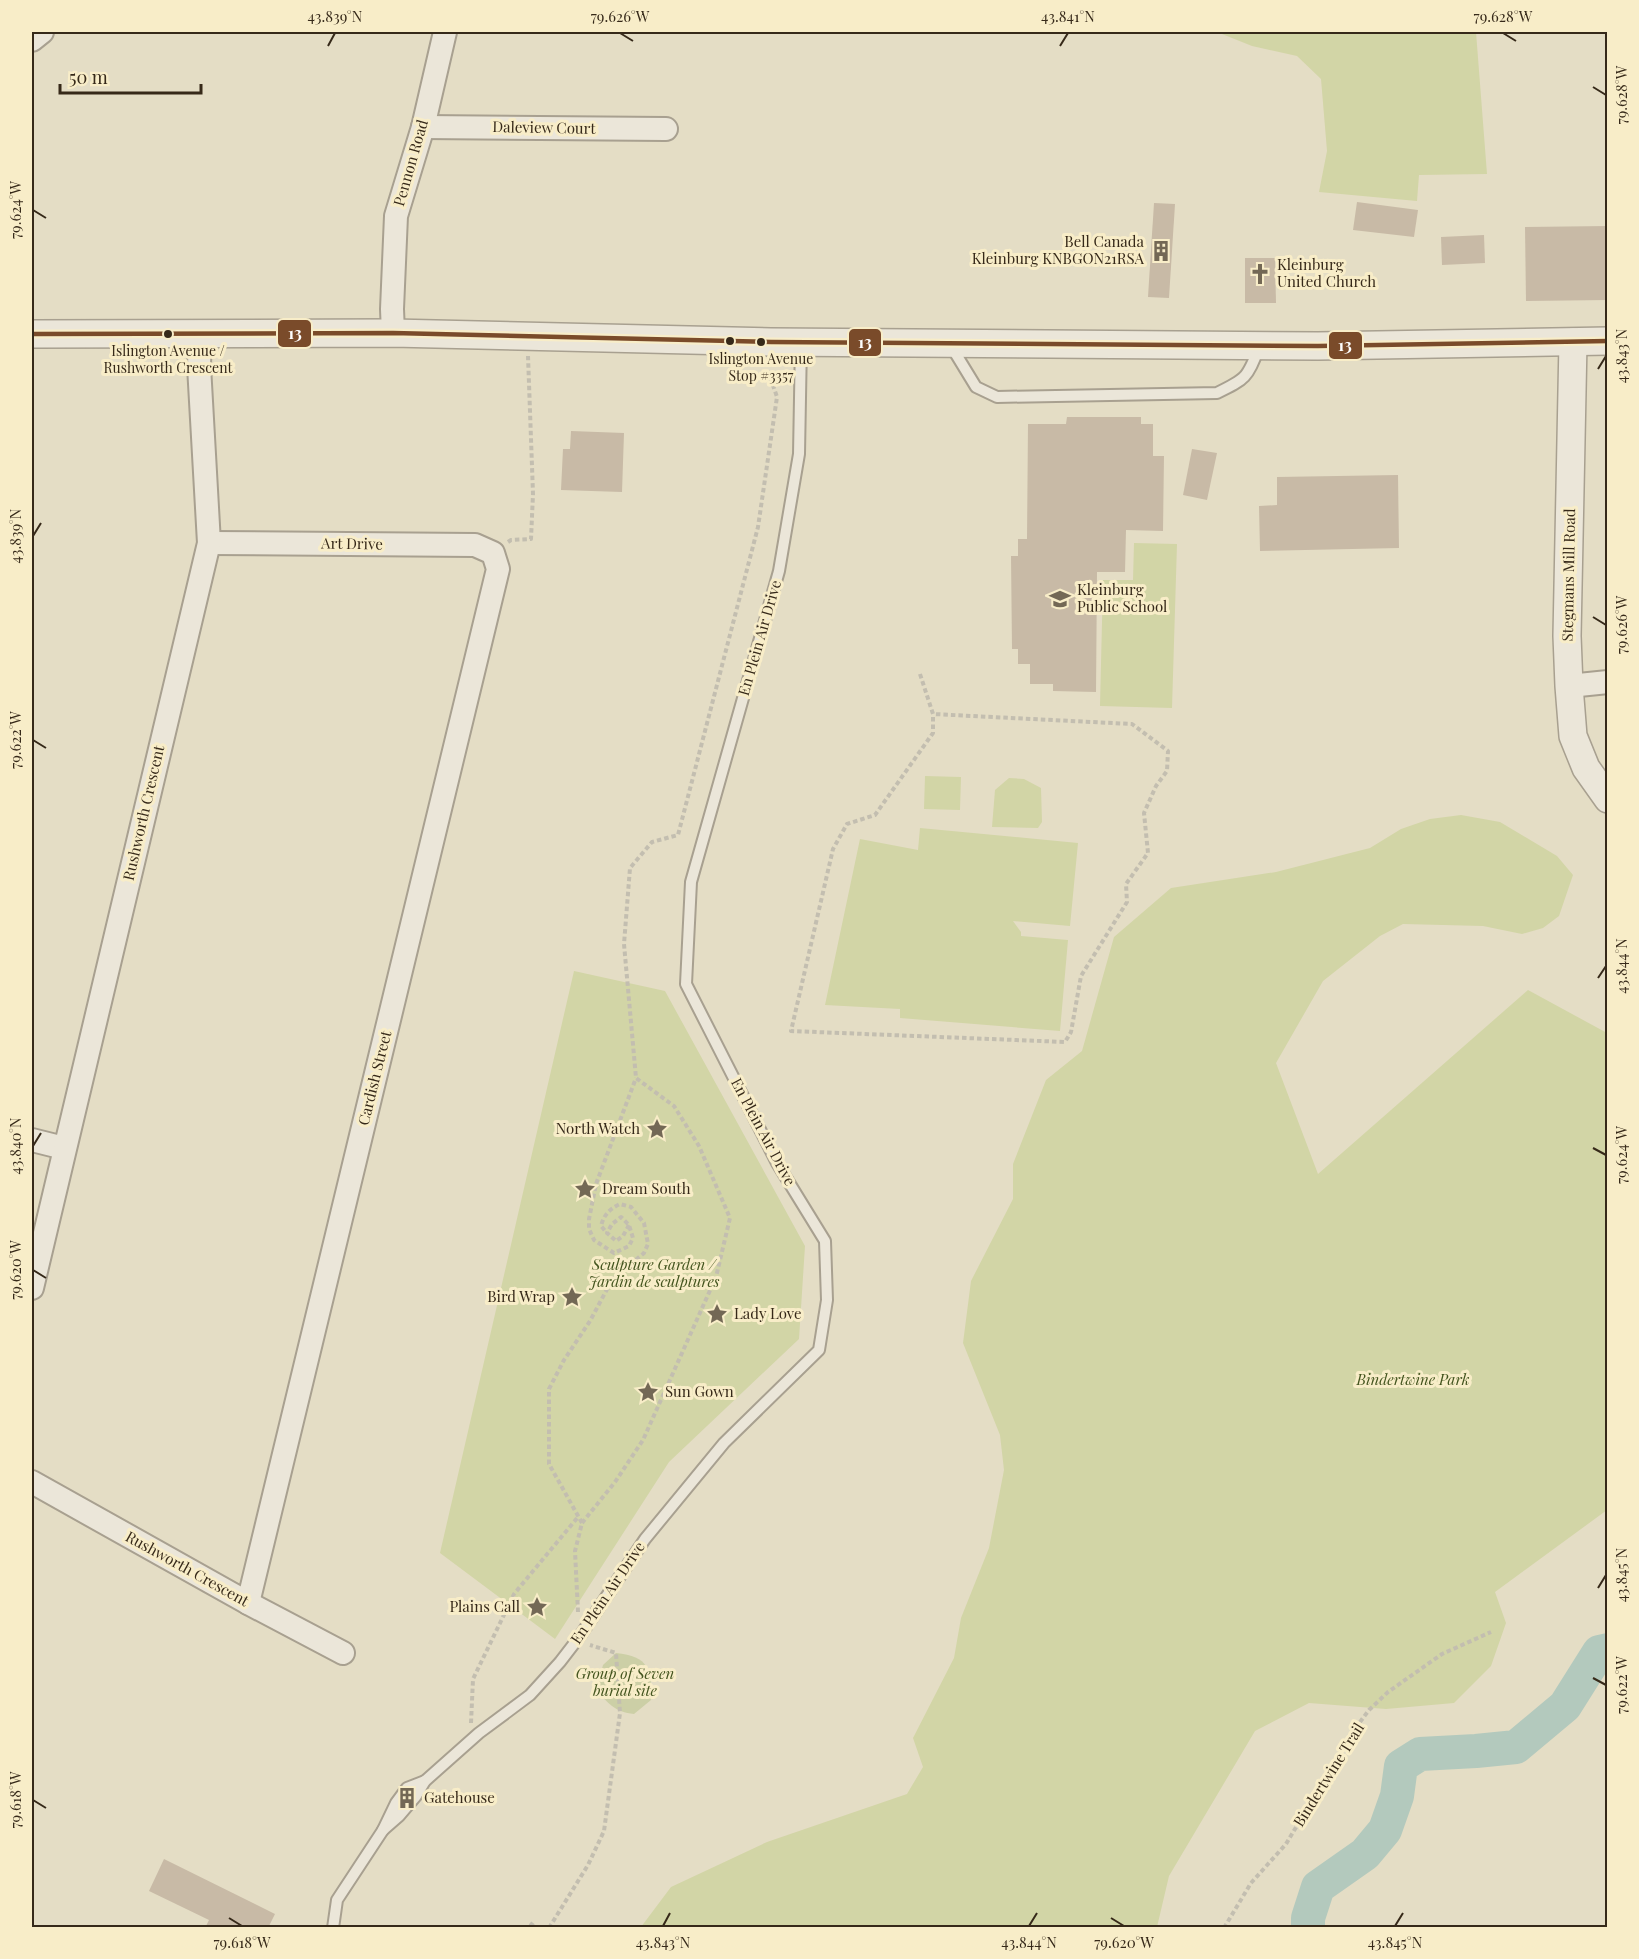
<svg xmlns="http://www.w3.org/2000/svg" width="1639" height="1959" viewBox="0 0 1639 1959" font-family="'Playfair Display',serif">
  <style>
    .green { fill: #d2d5a6 }
    .cemetery { fill: #cccfa6 }
    .lines { fill: none; stroke-linecap: round; stroke-linejoin: round }
    .river { stroke: #b3c9bd; stroke-width: 34 }
    .building { fill: #c8baa6 }
    .service-casing { stroke: #a8a090; stroke-width: 14 }
    .minor-casing { stroke: #a8a090; stroke-width: 26 }
    .tertiary-casing { stroke: #a8a090; stroke-width: 30 }
    .path { stroke: #c3beb0; stroke-width: 4; stroke-dasharray: 4.5 3; stroke-linecap: butt }
    .service { stroke: #ebe6d9; stroke-width: 10 }
    .minor { stroke: #ebe6d9; stroke-width: 22 }
    .tertiary { stroke: #ebe6d9; stroke-width: 27 }
    .bus-1-casing { stroke: #f8edc8; stroke-width: 9 }
    .bus-1 { stroke: #7a4b2a; stroke-width: 4.5 }
    .ticks { fill: none; stroke: #362919; stroke-width: 2 }
    .bus-dot { fill: #362919; stroke: #f8edc8; stroke-width: 2 }
    .labels { text-anchor: middle; stroke-width: 6; stroke-linejoin: round; paint-order: stroke }
    .bus-label { font-size: 14px; fill: #362919; stroke: #f8edc8 }
    .street-label { font-size: 15px; fill: #362919; stroke: #f8edc8 }
    .poi-label { font-size: 15px; fill: #362919; stroke: #f8edc8; text-anchor: start }
    .park-label { font-size: 15px; font-style: italic; fill: #43541e; stroke: #f8edc8 }
    .line-badge { stroke: #f8edc8; stroke-width: 2 }
    .badge-label { font-size: 16px; text-anchor: middle; font-weight: bold; fill: #fff }
    .neatline { fill: none; stroke: #362919; stroke-width: 2 }
    .ticks-label { font-size: 15px; text-anchor: middle; fill: #362919 }
  </style>
  <rect width="100%" height="100%" fill="#e4ddc5"/>
  <g class="green">
    <path d="M1217 32H1476L1487 174 1419 175 1417 201 1319 192 1327 151 1321 79 1297 56 1252 46Z"/>
    <path d="M1134 543 1177 544 1172 708 1100 706 1103 580H1133Z"/>
    <path d="M925 776 961 777 960 810 924 809Z"/>
    <path d="M1009 778 1024 779 1041 788 1042 822 1038 828 992 827 995 790Z"/>
    <path d="M1461 815 1500 822 1557 856 1573 875 1559 916 1543 928 1522 934 1483 926 1403 924 1380 936 1323 981 1276 1063 1318 1174 1528 990 1607 1033V1510L1495 1592 1506 1623 1491 1666 1454 1703 1386 1709 1309 1703 1255 1731 1169 1876 1157 1927H641L671 1887 767 1842 907 1794 923 1767 913 1738 954 1658 961 1618 989 1548 1004 1470 1000 1435 963 1343 971 1281 1013 1199V1164L1046 1080 1082 1051 1114 937 1171 888 1276 872 1370 848 1401 829 1430 819Z"/>
    <path d="M920 828 1078 843 1070 926 1013 921 1021 932V936L1068 940 1060 1031 900 1018V1009L825 1005 860 839 918 850Z"/>
    <path d="M574 971 665 991 805 1246 799 1339 669 1462 555 1639 440 1553Z"/>
  </g>
  <path class="cemetery" d="M616 1653C649 1656 652 1670 651 1700L634 1714C615 1712 607 1703 596 1689L603 1665Z"/>
  <g class="lines">
    <path class="river" d="M1308 1928V1918L1318 1887 1365 1854 1385 1830 1397 1796 1401 1766 1420 1754 1476 1751 1516 1747 1565 1706 1599 1652 1608 1650"/>
  </g>
  <g class="building">
    <path d="M1357 202 1418 210 1414 237 1353 230Z"/>
    <path d="M1154 203 1175 204 1169 298 1148 297Z"/>
    <path d="M1608 226V300L1526 301 1525 227Z"/>
    <path d="M1484 235 1485 263 1442 265 1441 237Z"/>
    <path d="M1245 258H1275L1276 303H1245Z"/>
    <path d="M1067 417H1141V424H1153V456H1164L1163 531 1126 530 1125 572H1097L1096 692 1053 691V684H1030V664H1018V649H1012L1011 556H1018V539H1027L1028 424H1066Z"/>
    <path d="M571 431 624 433 622 492 561 490 563 449H570Z"/>
    <path d="M1192 449 1217 453 1207 500 1183 495Z"/>
    <path d="M1398 475 1399 548 1260 551 1259 506 1277 505V477Z"/>
    <path d="M164 1859 275 1914 268 1928H205L209 1920 149 1891Z"/>
  </g>
  <g class="lines">
    <defs>
      <g id="service">
        <path d="M951 346 976 387 997 397 1217 393C1246 379 1247 378 1259 348"/>
        <path d="M383 1830 399 1816 416 1796 425 1781 479 1733 530 1695 560 1662 580 1636 645 1539 724 1443 819 1350 827 1300 825 1241 777 1163 686 984 691 882 779 571 799 454 801 342"/>
        <path d="M333 1928 337 1900 383 1830 396 1803 407 1788 425 1781"/>
      </g>
      <g id="minor">
        <path d="M32 40 42 32"/>
        <path d="M423 127 666 129"/>
        <path d="M393 333 392 309 396 216 423 127 445 32"/>
        <path d="M209 543 475 545 493 553 498 569 248 1603"/>
        <path d="M1569 686 1608 682"/>
        <path d="M32 1140 64 1148"/>
        <path d="M32 1288 209 543 199 366 200 333"/>
        <path d="M32 1482 248 1603 343 1653"/>
      </g>
      <g id="tertiary">
        <path d="M32 334 393 333 771 342 1318 346 1608 341"/>
        <path d="M1573 342 1567 636 1569 686 1573 736 1586 768 1608 799"/>
      </g>
    </defs>
    <use href="#service" class="service-casing"/>
    <use href="#minor" class="minor-casing"/>
    <use href="#tertiary" class="tertiary-casing"/>
    <g class="path">
      <path d="M508 542 511 540 531 539 533 494 528 356"/>
      <path d="M920 674 933 714V733L875 815 847 824 833 849 791 1031 1065 1042 1071 1032 1081 976 1127 902 1126 884 1148 853 1144 813 1156 786 1167 771 1168 751 1132 724 933 714"/>
      <path d="M629 1225 623 1236 616 1241 607 1233 612 1224 621 1217 629 1225 633 1238 629 1246 614 1253 594 1240 589 1229V1219L596 1184 636 1078"/>
      <path d="M582 1523 549 1464V1389L564 1360 590 1321 612 1280 644 1253 648 1244 644 1223 631 1207 620 1204C610 1209 604 1214 601 1226L607 1233"/>
      <path d="M578 1612 575 1551 582 1523 615 1482 643 1440 716 1277 730 1218 699 1146 674 1106 636 1078 624 944 630 868 652 842 678 835 758 527 777 397 768 371"/>
      <path d="M471 1723 473 1679 514 1594 578 1517"/>
      <path d="M530 1923 536 1928"/>
      <path d="M549 1928 588 1865 604 1831 620 1713 616 1653 590 1645"/>
      <path d="M1224 1928 1251 1883 1286 1844 1354 1730 1369 1710 1388 1692 1442 1654 1491 1632"/>
    </g>
    <use href="#service" class="service"/>
    <use href="#minor" class="minor"/>
    <use href="#tertiary" class="tertiary"/>
    <defs>
      <path id="bus-1" d="M32 334 393 333 771 342 1318 346 1608 341"/>
    </defs>
    <use href="#bus-1" class="bus-1-casing"/>
    <use href="#bus-1" class="bus-1"/>
  </g>
  <path class="ticks" d="M620 33 633 41M1503 33 1516 41M328 46 335 33M1060 46 1068 33M1593 87 1606 95M33 210 46 218M1598 369 1606 356M33 536 41 523M1593 617 1606 625M33 740 46 748M1598 978 1606 966M33 1146 41 1133M1593 1148 1606 1155M33 1270 46 1278M1598 1588 1606 1575M1593 1678 1606 1685M33 1800 46 1808M229 1918 242 1926M1111 1918 1124 1926M663 1926 670 1913M1029 1926 1037 1913M1395 1926 1403 1913"/>
  <defs>
    <symbol id="building-bare" viewBox="-9 -9 18 18"><path d="M-4-6H4V6H1V3H-1V6H-4ZM-2.5-4.3h1.7v1.8h-1.7ZM.8-4.3h1.7v1.8H.8ZM-2.5-1h1.7V.8h-1.7ZM.8-1h1.7V.8H.8Z" fill="#736855" stroke="#f8edc8" stroke-width="2.5" paint-order="stroke"/></symbol>
    <symbol id="church-bare" viewBox="-9 -9 18 18"><path d="M-1.2-6h2.4v3.5h3.3v2.4h-3.3V6h-2.4V-.1h-3.3v-2.4h3.3Z" fill="#736855" stroke="#f8edc8" stroke-width="2.5" paint-order="stroke"/></symbol>
    <symbol id="school-bare" viewBox="-9 -9 18 18"><path d="M0-5L7-2L0 1L-7-2ZM-4 1L0 2.5L4 1V4Q0 6-4 4Z" fill="#736855" stroke="#f8edc8" stroke-width="2.5" paint-order="stroke"/></symbol>
    <symbol id="sight-bare" viewBox="-9 -9 18 18"><path d="M0-6L1.8-2.2L6-1.7L2.9 1.2L3.7 5.4L0 3.3L-3.7 5.4L-2.9 1.2L-6-1.7L-1.8-2.2Z" fill="#736855" stroke="#f8edc8" stroke-width="2.5" paint-order="stroke"/></symbol>
  </defs>
  <g fill-rule="evenodd">
    <use href="#building-bare" x="1146" y="236" width="30" height="30"/>
    <use href="#church-bare" x="1245" y="259" width="30" height="30"/>
    <use href="#school-bare" x="1045" y="584" width="30" height="30"/>
    <use href="#sight-bare" x="642" y="1114" width="30" height="30"/>
    <use href="#sight-bare" x="570" y="1174" width="30" height="30"/>
    <use href="#sight-bare" x="557" y="1282" width="30" height="30"/>
    <use href="#sight-bare" x="702" y="1299" width="30" height="30"/>
    <use href="#sight-bare" x="633" y="1377" width="30" height="30"/>
    <use href="#sight-bare" x="522" y="1592" width="30" height="30"/>
    <use href="#building-bare" x="392" y="1783" width="30" height="30"/>
  </g>
  <g class="bus-dot">
    <circle cx="168" cy="334" r="5"/>
    <circle cx="730" cy="341" r="5"/>
    <circle cx="761" cy="342" r="5"/>
  </g>
  <g class="labels">
    <g class="bus-label">
      <text x="168" y="356">Islington Avenue /<tspan x="168" dy="17">Rushworth Crescent</tspan></text>
      <text x="761" y="364">Islington Avenue<tspan x="761" dy="17">Stop #3357</tspan></text>
    </g>
    <g class="street-label">
      <text transform="translate(544 128) rotate(1)" y="5">Daleview Court</text>
      <text transform="translate(411 163) rotate(-74)" y="5">Pennon Road</text>
      <text transform="translate(352 544) rotate(1)" y="5">Art Drive</text>
      <text transform="translate(1569 575) rotate(-89)" y="5">Stegmans Mill Road</text>
      <text transform="translate(760 638) rotate(-74)" y="5">En Plein Air Drive</text>
      <text transform="translate(144 813) rotate(-77)" y="5">Rushworth Crescent</text>
      <text transform="translate(375 1078) rotate(-76)" y="5">Cardish Street</text>
      <text transform="translate(763 1132) rotate(62)" y="5">En Plein Air Drive</text>
      <text transform="translate(187 1569) rotate(29)" y="5">Rushworth Crescent</text>
      <text transform="translate(608 1593) rotate(-56)" y="5">En Plein Air Drive</text>
      <text transform="translate(1329 1775) rotate(-58)" y="5">Bindertwine Trail</text>
    </g>
    <g class="poi-label">
      <text x="1144" y="247" text-anchor="end">Bell Canada<tspan x="1144" dy="17">Kleinburg KNBGON21RSA</tspan></text>
      <text x="1277" y="270">Kleinburg<tspan x="1277" dy="17">United Church</tspan></text>
      <text x="1077" y="595">Kleinburg<tspan x="1077" dy="17">Public School</tspan></text>
      <text x="640" y="1134" text-anchor="end">North Watch</text>
      <text x="602" y="1194">Dream South</text>
      <text x="555" y="1302" text-anchor="end">Bird Wrap</text>
      <text x="734" y="1319">Lady Love</text>
      <text x="665" y="1397">Sun Gown</text>
      <text x="520" y="1612" text-anchor="end">Plains Call</text>
      <text x="424" y="1803">Gatehouse</text>
    </g>
    <g class="park-label">
      <text x="654" y="1270">Sculpture Garden /<tspan x="654" dy="17">Jardin de sculptures</tspan></text>
      <text x="1413" y="1385">Bindertwine Park</text>
      <text x="625" y="1679">Group of Seven<tspan x="625" dy="17">burial site</tspan></text>
    </g>
  </g>
  <g class="line-badge">
    <rect x="277" y="319" width="35" height="29" rx="6" fill="#7a4b2a"/>
    <rect x="848" y="328" width="34" height="29" rx="6" fill="#7a4b2a"/>
    <rect x="1328" y="331" width="35" height="29" rx="6" fill="#7a4b2a"/>
  </g>
  <g class="badge-label">
    <text x="295" y="339">13</text>
    <text x="865" y="348">13</text>
    <text x="1345" y="351">13</text>
  </g>
  <rect width="1639" height="1959" fill="none" stroke="#f8edc8" stroke-width="66"/>
  <path d="M60 84v9h141v-9" fill="none" stroke="#362919" stroke-width="3"/>
  <text x="69" y="84" font-size="18" fill="#362919" stroke="#f8edc8" stroke-width="4.5" paint-order="stroke">50 m</text>
  <rect x="33" y="33" width="1573" height="1893" class="neatline"/>
  <g class="ticks-label">
    <text x="335" y="22">43.839°N</text>
    <text x="620" y="22">79.626°W</text>
    <text x="1068" y="22">43.841°N</text>
    <text x="1503" y="22">79.628°W</text>
    <text transform="translate(1622 95) rotate(-90)" y="5">79.628°W</text>
    <text transform="translate(16 210) rotate(-90)" y="5">79.624°W</text>
    <text transform="translate(1622 356) rotate(-90)" y="5">43.843°N</text>
    <text transform="translate(16 536) rotate(-90)" y="5">43.839°N</text>
    <text transform="translate(1622 625) rotate(-90)" y="5">79.626°W</text>
    <text transform="translate(16 740) rotate(-90)" y="5">79.622°W</text>
    <text transform="translate(1622 966) rotate(-90)" y="5">43.844°N</text>
    <text transform="translate(16 1146) rotate(-90)" y="5">43.840°N</text>
    <text transform="translate(1622 1155) rotate(-90)" y="5">79.624°W</text>
    <text transform="translate(16 1270) rotate(-90)" y="5">79.620°W</text>
    <text transform="translate(1622 1575) rotate(-90)" y="5">43.845°N</text>
    <text transform="translate(1622 1685) rotate(-90)" y="5">79.622°W</text>
    <text transform="translate(16 1800) rotate(-90)" y="5">79.618°W</text>
    <text x="242" y="1948">79.618°W</text>
    <text x="663" y="1948">43.843°N</text>
    <text x="1029" y="1948">43.844°N</text>
    <text x="1124" y="1948">79.620°W</text>
    <text x="1395" y="1948">43.845°N</text>
  </g>
</svg>
